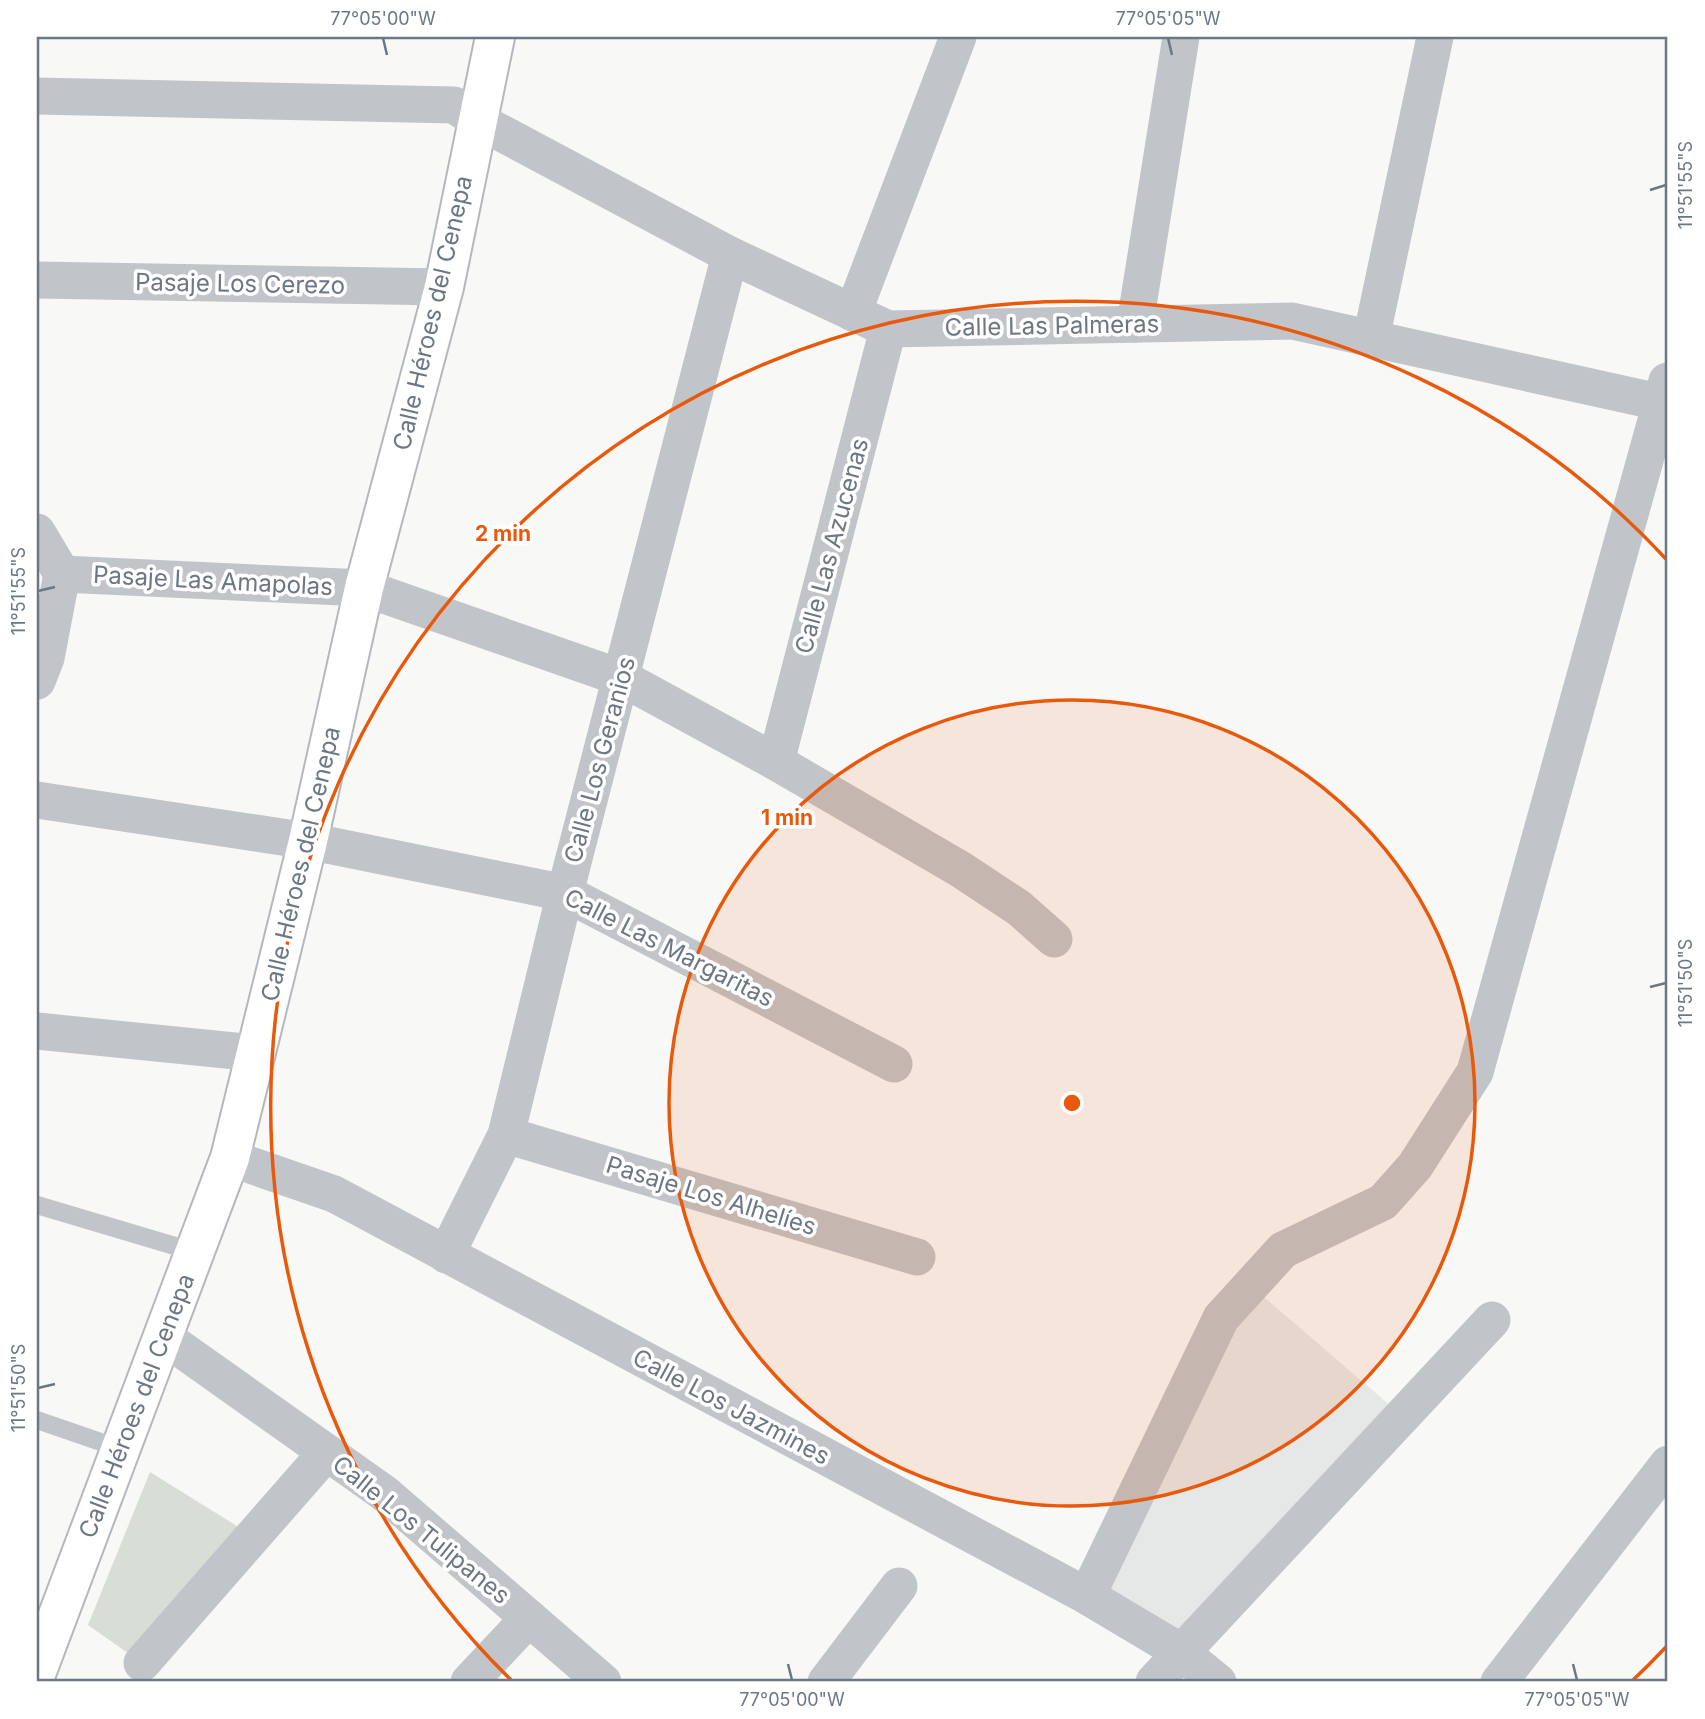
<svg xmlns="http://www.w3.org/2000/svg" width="1705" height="1719" viewBox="0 0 1705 1719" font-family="Inter,sans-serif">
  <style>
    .built { fill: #e6e8e7 }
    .green { fill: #d8ddd6 }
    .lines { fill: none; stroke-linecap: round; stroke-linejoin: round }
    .secondary-casing { stroke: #b4b8bc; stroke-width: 42 }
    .lane { stroke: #c1c4c8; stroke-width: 18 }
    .street { stroke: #c1c4c8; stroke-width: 37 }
    .secondary { stroke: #fff; stroke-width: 38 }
    .ticks { fill: none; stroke: #6c7784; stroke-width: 2.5 }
    .ring { fill: none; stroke: #e8590c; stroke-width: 3.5 }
    .labels { text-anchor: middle; stroke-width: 7; stroke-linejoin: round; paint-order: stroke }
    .street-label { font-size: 24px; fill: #6c7784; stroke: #fff }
    .centre { fill: #e8590c; stroke: #fff; stroke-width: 3.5 }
    .ring-label { font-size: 21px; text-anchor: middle; font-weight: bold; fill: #e8590c; stroke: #fff; stroke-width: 7; stroke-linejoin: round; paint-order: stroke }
    .neatline { fill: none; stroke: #6c7784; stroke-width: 2.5 }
    .ticks-label { font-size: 18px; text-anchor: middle; fill: #6c7784 }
  </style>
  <rect width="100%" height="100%" fill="#f8f9f7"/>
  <path class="built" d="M1251 1286 1399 1413 1181 1652 1087 1596Z"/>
  <path class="green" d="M150 1472 253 1536 142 1663 88 1625Z"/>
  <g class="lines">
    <defs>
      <path id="secondary" d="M37 1671 230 1158 308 841 364 588 444 287 495 37"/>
    </defs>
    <use href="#secondary" class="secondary-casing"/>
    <g class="lane">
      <path d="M37 1205 195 1252"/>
      <path d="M37 1420 121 1449"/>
    </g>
    <g class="street">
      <path d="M37 96 454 105 477 120 730 255 888 329 1292 321 1668 404"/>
      <path d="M37 280 444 287"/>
      <path d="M853 313 958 37"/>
      <path d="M1135 324 1181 37"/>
      <path d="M1371 339 1435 37"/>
      <path d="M37 532 62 574 46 658 37 681"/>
      <path d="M62 574 364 588 622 678 776 762 960 869 1019 908 1054 939"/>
      <path d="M776 762 888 329"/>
      <path d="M37 800 308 841 565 893 894 1064"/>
      <path d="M37 1031 256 1053"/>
      <path d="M506 1135 917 1257"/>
      <path d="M230 1158 334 1194 1087 1596 1181 1652 1218 1682"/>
      <path d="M446 1255 506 1135 565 893 730 255"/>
      <path d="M164 1337 384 1493 603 1682"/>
      <path d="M1087 1596 1221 1318 1283 1250 1383 1202 1415 1166 1475 1072 1667 381"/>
      <path d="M142 1663 326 1453"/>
      <path d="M469 1682 529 1618"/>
      <path d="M826 1682 899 1586"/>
      <path d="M1154 1682 1492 1320"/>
      <path d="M1499 1682 1668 1464"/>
    </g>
    <use href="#secondary" class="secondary"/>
  </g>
  <path class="ticks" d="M383 38 387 55M1168 38 1172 55M1650 190 1666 185M38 591 55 587M1650 987 1666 983M38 1388 55 1384M788 1664 792 1680M1573 1664 1577 1680"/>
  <circle cx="1072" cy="1103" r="403" fill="#e8590c" fill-opacity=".12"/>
  <g class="ring">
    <circle cx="1072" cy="1103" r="403"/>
    <path d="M1666 1647A805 805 0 0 1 1631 1682M513 1682A805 805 0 1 1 1666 559"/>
  </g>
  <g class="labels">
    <g class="street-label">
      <text transform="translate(240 284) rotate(1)" y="8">Pasaje Los Cerezo</text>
      <text transform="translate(433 313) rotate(-77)" y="8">Calle Héroes del Cenepa</text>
      <text transform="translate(1052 326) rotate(-1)" y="8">Calle Las Palmeras</text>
      <text transform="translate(832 546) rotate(-75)" y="8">Calle Las Azucenas</text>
      <text transform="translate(213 581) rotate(3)" y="8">Pasaje Las Amapolas</text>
      <text transform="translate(600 760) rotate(-75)" y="8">Calle Los Geranios</text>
      <text transform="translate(301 864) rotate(-77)" y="8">Calle Héroes del Cenepa</text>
      <text transform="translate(669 948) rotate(27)" y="8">Calle Las Margaritas</text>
      <text transform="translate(711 1196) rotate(17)" y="8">Pasaje Los Alhelíes</text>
      <text transform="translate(137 1406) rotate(-69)" y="8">Calle Héroes del Cenepa</text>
      <text transform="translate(731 1407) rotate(28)" y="8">Calle Los Jazmines</text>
      <text transform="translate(421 1530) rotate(39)" y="8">Calle Los Tulipanes</text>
    </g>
  </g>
  <circle cx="1072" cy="1103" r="10" class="centre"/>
  <g class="ring-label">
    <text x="503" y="541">2 min</text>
    <text x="787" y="825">1 min</text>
  </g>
  <rect width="1705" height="1719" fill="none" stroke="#ffffff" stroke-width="77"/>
  <rect x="38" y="38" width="1628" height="1642" class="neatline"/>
  <g class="ticks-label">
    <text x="383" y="25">77°05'00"W</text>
    <text x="1168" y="25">77°05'05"W</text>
    <text transform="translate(1686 185) rotate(-90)" y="6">11°51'55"S</text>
    <text transform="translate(19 591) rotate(-90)" y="6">11°51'55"S</text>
    <text transform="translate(1686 983) rotate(-90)" y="6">11°51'50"S</text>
    <text transform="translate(19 1388) rotate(-90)" y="6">11°51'50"S</text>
    <text x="792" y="1706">77°05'00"W</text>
    <text x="1577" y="1706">77°05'05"W</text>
  </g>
</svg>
